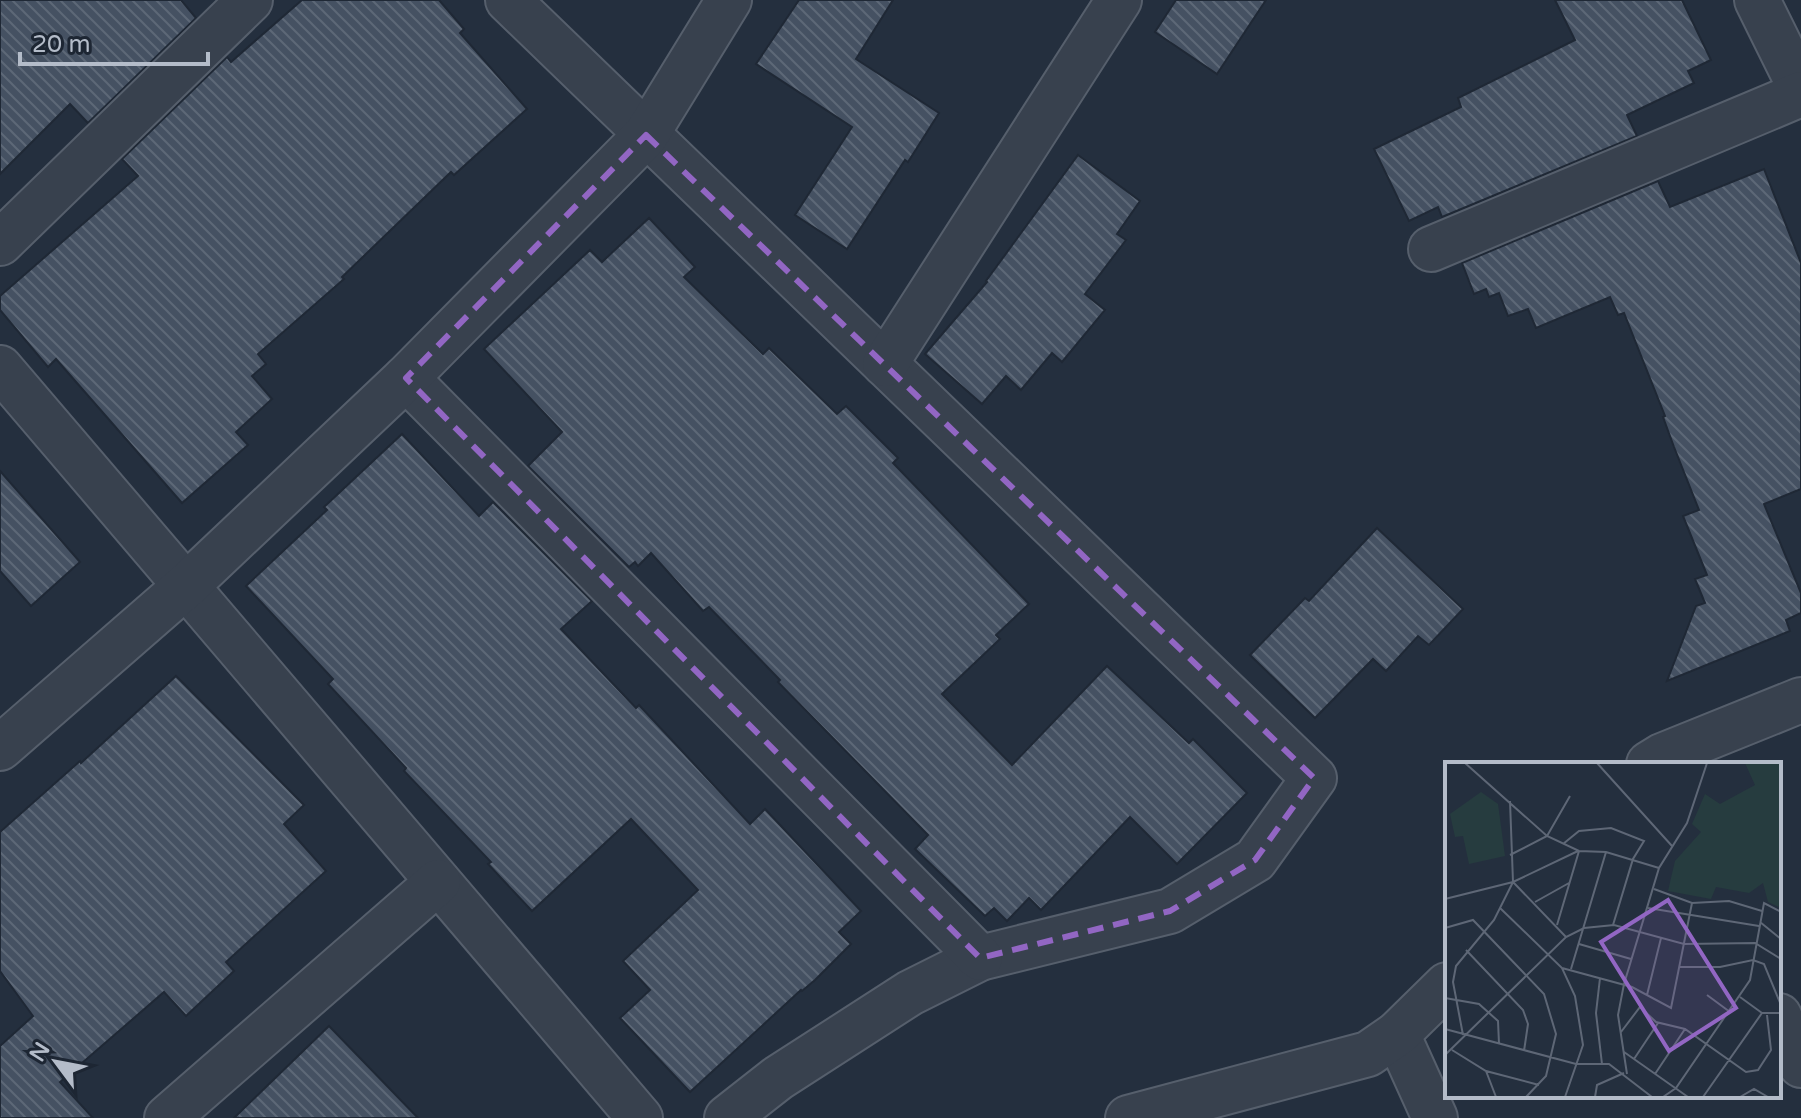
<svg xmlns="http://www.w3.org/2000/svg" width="1801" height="1118" viewBox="0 0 1801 1118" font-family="'Varela Round',sans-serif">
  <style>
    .building { fill: url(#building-back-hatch); stroke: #1f2835; stroke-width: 2 }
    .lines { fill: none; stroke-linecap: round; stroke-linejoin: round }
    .minor-casing { stroke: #565f6c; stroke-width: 48 }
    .minor { stroke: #38414e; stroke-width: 44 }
    .marked { fill: none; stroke: #9266c3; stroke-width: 6; stroke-dasharray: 16 10; stroke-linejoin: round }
    .inset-road { fill: none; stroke: #5e6776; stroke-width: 2 }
    .view { fill: #9266c3; fill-opacity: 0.15; stroke: #9266c3; stroke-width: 4 }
    .inset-edge { fill: none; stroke: #b4bcc9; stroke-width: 4 }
  </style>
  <defs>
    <pattern id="building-back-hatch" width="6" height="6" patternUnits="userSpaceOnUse" patternTransform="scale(2)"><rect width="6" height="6" fill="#455162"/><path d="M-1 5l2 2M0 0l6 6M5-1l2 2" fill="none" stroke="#5d6877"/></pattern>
  </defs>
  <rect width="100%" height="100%" fill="#242f3e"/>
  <g class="building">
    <path d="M0 0H181L196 18 88 123 70 104 0 174Z"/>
    <path d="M302 0H439L464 29 460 33 527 109 454 175 451 172 342 277 344 279 258 354 266 364 252 376 272 399 236 432 248 445 182 503 56 359 48 367 0 310V296L138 176 122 159 227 57 231 62Z"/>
    <path d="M799 0H893L856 59 939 113 908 162 905 160 847 249 795 215 852 127 756 64Z"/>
    <path d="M1176 0H1266L1217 74 1155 32Z"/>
    <path d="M1555 0H1682L1711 60 1688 71 1694 83 1627 115 1637 136 1442 217 1438 207 1409 221 1374 149 1461 107 1458 98 1575 40Z"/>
    <path d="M1078 155 1140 201 1117 234 1126 240 1085 294 1105 310 1062 362 1052 353 1021 390 1006 376 982 404 925 354 987 282 986 281Z"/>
    <path d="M1764 169 1801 263V489L1764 504 1801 593V613L1786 620 1790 631 1667 681 1696 606 1705 603 1695 579 1707 575 1683 516 1699 510 1674 447 1663 417 1665 416 1624 313 1618 315 1610 297 1536 328 1528 309 1508 316 1499 293 1489 297 1486 289 1474 294 1462 263 1658 181 1670 207Z"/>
    <path d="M649 218 695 267 684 277 763 354 769 348 837 414 846 406 898 458 893 463 1029 604 996 635 1000 639 942 694 1012 765 1107 666 1189 743 1193 739 1247 793 1177 864 1130 817 1041 910 1029 898 1007 921 994 908 985 916 915 849 928 835 778 682 780 680 709 607 703 611 651 553 638 566 635 562 629 567 528 466 562 432 484 349 590 250 602 262Z"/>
    <path d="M402 434 479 516 493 502 592 601 561 629 636 708 639 705 750 824 765 809 861 911 839 932 851 944 815 980 802 991 801 990 690 1092 620 1018 650 990 623 961 698 890 631 819 532 911 488 864 491 862 404 771 406 768 328 684 333 679 246 586 327 510 324 507Z"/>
    <path d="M0 471 80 562 31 606 0 571Z"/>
    <path d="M1377 528 1463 609 1429 645 1418 636 1386 671 1373 659 1315 718 1250 655 1305 598 1309 601Z"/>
    <path d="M176 676 304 805 284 824 326 871 226 962 234 971 186 1016 164 992 60 1082 93 1118H0V1046L33 1016 0 971V832L80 761 81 763Z"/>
    <path d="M329 1026 418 1118H234Z"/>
  </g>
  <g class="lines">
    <defs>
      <g id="minor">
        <path d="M508 0 1314 778 1255 860 1170 911 980 958 910 993 778 1078 727 1118"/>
        <path d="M1757 0 1801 89"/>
        <path d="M0 243 250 0"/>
        <path d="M1431 249 1801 94"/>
        <path d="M885 364 1119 0"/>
        <path d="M0 368 640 1118"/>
        <path d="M406 378 980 958"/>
        <path d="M0 748 186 586 406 378 646 135 729 0"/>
        <path d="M1649 764 1662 756 1801 700"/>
        <path d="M1779 1016 1801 1065"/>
        <path d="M1397 1034 1435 1118"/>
        <path d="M167 1118 438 882"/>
        <path d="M1128 1118 1368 1054 1397 1034 1447 985"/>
      </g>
    </defs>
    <use href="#minor" class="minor-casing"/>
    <use href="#minor" class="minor"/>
  </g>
  <path class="marked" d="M646 135 1314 778 1255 860 1170 911 980 958 406 378Z"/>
  <g transform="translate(1445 762)">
    <rect width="336" height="336" fill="#242f3e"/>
    <path d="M36 30 53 42 60 94 24 102 18 74 10 75 5 52Z" fill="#263c3f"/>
    <path d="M300 1H336V146L323 140 318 121 304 131 271 125 266 137 223 129 230 99 256 70 247 62 260 32 275 42 310 23Z" fill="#263c3f"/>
    <path class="inset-road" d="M20 1 102 74 134 89 161 90 214 106M152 1 227 84M118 82 134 69 166 66 199 79 188 97 168 163M65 93 102 74 125 34M68 120 121 175M209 127 247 141 284 139 317 149M0 137 68 120 133 89M90 140 124 121M55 146 117 206 130 234 138 283 120 335M203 146 314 164M315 160 336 177M112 163 134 89M0 166 28 158 99 232 111 272 101 314 81 335M134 182 186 197M21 188 78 248 83 262 79 289M235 205H275L308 198 319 202 336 243M117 206 187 225 226 246 247 141M126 207 161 90M155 216 151 251 157 302M202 233 216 176M262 233 285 250M295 235 317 251M0 236 34 242 53 259 54 282M0 267 131 302H164L207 335M176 270 195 245 211 260 240 267 301 310 313 308 326 288 322 253M18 273 8 220 11 204 49 158 68 120 65 39M7 288 41 309 94 323M179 290 243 335M0 293 121 175 139 166 169 163 239 182 310 181 336 197M189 297 213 261M41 309 51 335M182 312 173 253 179 222 214 106 242 61 262 1M210 312 240 267M150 335 152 323 179 311M218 335 231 326 305 218 319 141 336 150M258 335 317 251H336M295 335 309 327 323 335"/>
    <path class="view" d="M223 138 291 246 224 289 156 180Z"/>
    <rect width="336" height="336" class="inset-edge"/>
  </g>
  <g transform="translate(56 1062) rotate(302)" stroke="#1d2633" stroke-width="6" paint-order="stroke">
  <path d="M0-6L14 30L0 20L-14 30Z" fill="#b4bcc9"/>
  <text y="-12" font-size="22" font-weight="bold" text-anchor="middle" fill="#b4bcc9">N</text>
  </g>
  <path d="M20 52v12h188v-12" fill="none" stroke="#b4bcc9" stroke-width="4"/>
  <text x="32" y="52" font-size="24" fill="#b4bcc9" stroke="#1d2633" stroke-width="6" paint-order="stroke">20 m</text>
</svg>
